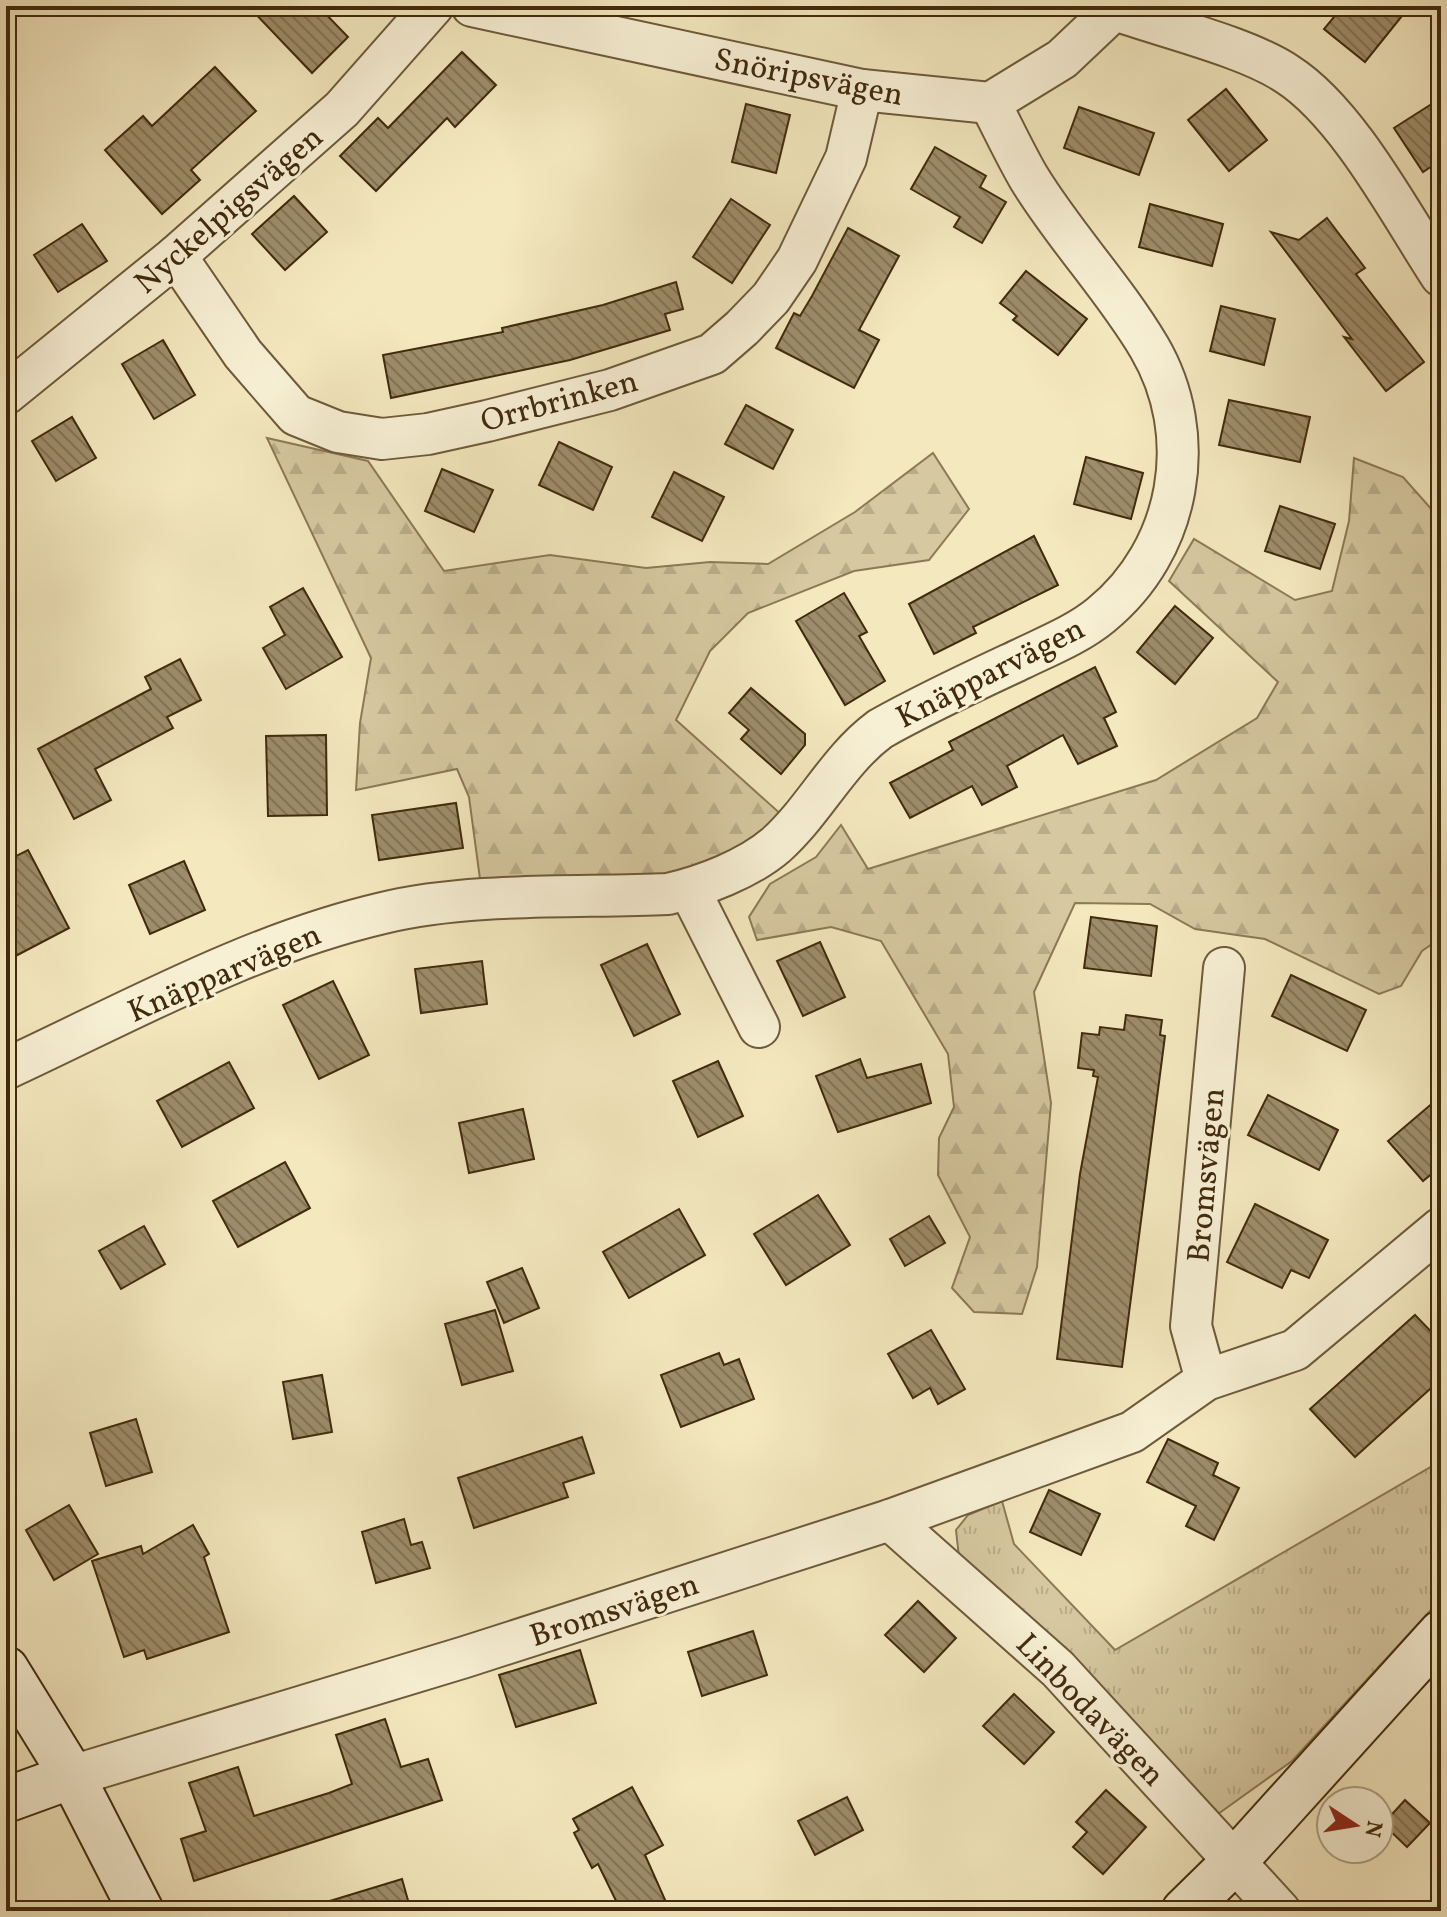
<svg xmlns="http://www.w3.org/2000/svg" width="1447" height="1917" viewBox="0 0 1447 1917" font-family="Vollkorn,serif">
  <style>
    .grass { fill: url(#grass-tufts); stroke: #8c7957; stroke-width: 2 }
    .forest { fill: url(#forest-firs); stroke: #8c7957; stroke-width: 2 }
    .building { fill: url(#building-back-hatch); stroke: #412a0d; stroke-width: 2 }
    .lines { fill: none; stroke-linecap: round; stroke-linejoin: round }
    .street-casing { stroke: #6e5a3a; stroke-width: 44 }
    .secondary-casing { stroke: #412a0d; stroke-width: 48 }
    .street { stroke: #f8f0d5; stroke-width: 40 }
    .secondary { stroke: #f8f0d5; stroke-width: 44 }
    .labels { text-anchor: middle; stroke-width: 6; stroke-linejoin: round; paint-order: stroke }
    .street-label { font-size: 32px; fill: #412a0d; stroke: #f8f0d5 }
  </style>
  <defs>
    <pattern id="grass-tufts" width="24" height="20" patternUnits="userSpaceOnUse" patternTransform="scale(2)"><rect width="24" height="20" fill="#d6c8a1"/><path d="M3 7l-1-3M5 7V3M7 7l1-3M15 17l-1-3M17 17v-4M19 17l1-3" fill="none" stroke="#b9ac89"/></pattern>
    <pattern id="forest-firs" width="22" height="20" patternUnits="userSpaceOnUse" patternTransform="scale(2)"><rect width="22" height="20" fill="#d6c8a1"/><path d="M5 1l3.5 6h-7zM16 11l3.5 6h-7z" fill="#b9ac89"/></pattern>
    <pattern id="building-back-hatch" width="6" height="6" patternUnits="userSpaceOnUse" patternTransform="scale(2)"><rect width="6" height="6" fill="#9e8d6a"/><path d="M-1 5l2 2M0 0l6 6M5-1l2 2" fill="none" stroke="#827356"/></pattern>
  </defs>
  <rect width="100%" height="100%" fill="#f4e8bf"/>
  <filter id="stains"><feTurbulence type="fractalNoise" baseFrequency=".0025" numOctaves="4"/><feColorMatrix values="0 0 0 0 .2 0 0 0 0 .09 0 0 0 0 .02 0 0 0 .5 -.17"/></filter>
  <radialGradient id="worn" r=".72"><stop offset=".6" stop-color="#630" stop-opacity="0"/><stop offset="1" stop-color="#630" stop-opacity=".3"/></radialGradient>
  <path class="grass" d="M1441 1461V1599L1292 1761 1218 1814 959 1557 956 1530 968 1515 1002 1501 1014 1544 1115 1650Z"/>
  <g class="forest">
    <path d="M267 438 368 461 444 571 550 555 646 568 710 562 768 564 855 512 933 453 969 509 929 560 854 571 748 613 710 651 676 720 784 817 713 876 480 879 469 797 457 769 356 790 360 723 371 658Z"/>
    <path d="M1354 458 1403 477 1441 520V938L1422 951 1401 986 1379 994 1265 939 1195 929 1150 904 1075 903 1034 992 1051 1103 1037 1267 1022 1314 974 1312 952 1288 970 1237 938 1175 939 1138 954 1107 948 1054 881 941 831 927 757 940 749 917 770 884 816 857 841 825 868 869 1156 780 1257 718 1278 682 1169 581 1194 539 1295 600 1332 591 1349 521Z"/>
  </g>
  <g class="building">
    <path d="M248 6H318L348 37 312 73Z"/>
    <path d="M1343 6H1410L1365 62 1324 29Z"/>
    <path d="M462 52 496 85 455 127 447 118 376 191 340 156 378 118 388 128Z"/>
    <path d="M215 67 256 111 191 170 200 180 162 214 105 150 143 116 152 126Z"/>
    <path d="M1226 89 1267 140 1229 171 1188 120Z"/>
    <path d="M1441 98V160L1423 172 1394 128Z"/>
    <path d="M746 104 790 115 776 173 732 162Z"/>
    <path d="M1079 107 1154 133 1139 175 1064 148Z"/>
    <path d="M935 147 986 176 980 187 1006 202 982 243 954 227 960 217 911 189Z"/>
    <path d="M294 196 327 232 285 270 252 234Z"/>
    <path d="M731 199 770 225 732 283 693 257Z"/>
    <path d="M1150 204 1223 224 1212 266 1139 247Z"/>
    <path d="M1327 218 1365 268 1356 274 1424 362 1386 391 1344 337 1352 339 1271 232 1299 240Z"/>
    <path d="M82 224 107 261 58 292 34 255Z"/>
    <path d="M848 228 899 256 859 330 879 340 854 388 776 348 794 313 800 316 812 296Z"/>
    <path d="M1026 271 1087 319 1058 355 1013 320 1017 316 1000 303Z"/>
    <path d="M676 282 683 309 665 314 670 330 570 360 391 398 383 355 503 332 502 328 603 305Z"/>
    <path d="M1221 306 1275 319 1264 365 1210 351Z"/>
    <path d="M163 340 195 395 154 419 122 364Z"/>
    <path d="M1229 400 1310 417 1300 462 1219 445Z"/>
    <path d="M746 405 793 430 773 469 725 444Z"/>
    <path d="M72 417 96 458 56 481 32 441Z"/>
    <path d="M559 442 612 467 593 510 539 485Z"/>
    <path d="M1086 457 1143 473 1131 519 1074 504Z"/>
    <path d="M442 469 493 490 474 532 425 511Z"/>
    <path d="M674 472 724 497 702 541 652 517Z"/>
    <path d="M1280 506 1335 524 1320 569 1265 551Z"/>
    <path d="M1034 536 1058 585 973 627 976 633 934 654 909 604Z"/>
    <path d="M303 588 342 657 286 689 263 648 285 635 270 607Z"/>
    <path d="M844 593 867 632 859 636 885 681 845 705 796 621Z"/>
    <path d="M1175 606 1213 638 1175 684 1137 652Z"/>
    <path d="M180 659 201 700 167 717 173 728 95 769 111 800 74 819 38 749 151 689 145 677Z"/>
    <path d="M1095 667 1116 712 1104 718 1117 746 1078 764 1063 735 1007 766 1017 787 982 805 972 786 910 818 890 783 953 750 949 742Z"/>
    <path d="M751 688 805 734V745L781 774 741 739 749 730 729 713Z"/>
    <path d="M326 735 327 815 268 816 266 736Z"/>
    <path d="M456 803 463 848 379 860 372 815Z"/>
    <path d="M28 850 69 928 6 961V861Z"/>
    <path d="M184 861 205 910 150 934 129 885Z"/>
    <path d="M1091 917 1157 926 1151 976 1084 968Z"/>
    <path d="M820 942 845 997 803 1016 777 961Z"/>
    <path d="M647 944 680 1014 634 1036 601 965Z"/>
    <path d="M482 961 487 1004 421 1013 415 969Z"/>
    <path d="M1291 975 1366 1010 1347 1051 1272 1016Z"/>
    <path d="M333 981 369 1055 319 1079 283 1005Z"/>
    <path d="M1126 1015 1162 1020 1160 1035 1165 1036 1122 1367 1057 1359 1080 1174 1098 1077 1093 1076 1094 1070 1078 1068 1082 1033 1099 1035 1100 1027 1124 1030Z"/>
    <path d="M860 1059 867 1078 921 1064 931 1103 838 1132 816 1076Z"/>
    <path d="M718 1061 743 1116 698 1137 673 1081Z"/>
    <path d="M229 1062 254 1108 182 1147 157 1101Z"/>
    <path d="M1268 1095 1338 1130 1319 1170 1248 1135Z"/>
    <path d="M1441 1096V1166L1423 1181 1388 1141Z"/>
    <path d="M523 1109 534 1159 469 1173 459 1123Z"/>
    <path d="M285 1162 310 1208 238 1247 213 1201Z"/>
    <path d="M818 1195 850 1245 786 1285 754 1234Z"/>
    <path d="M1255 1204 1328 1240 1309 1278 1291 1270 1282 1288 1227 1262Z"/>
    <path d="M679 1209 705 1255 629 1298 603 1252Z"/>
    <path d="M929 1216 945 1243 905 1266 890 1239Z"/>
    <path d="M144 1226 165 1264 121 1289 99 1251Z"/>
    <path d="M522 1268 539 1308 504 1323 487 1282Z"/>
    <path d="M495 1310 513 1371 462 1385 445 1324Z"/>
    <path d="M1415 1315 1441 1342V1379L1355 1457 1310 1409Z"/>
    <path d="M931 1330 965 1389 938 1404 930 1388 913 1398 888 1354Z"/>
    <path d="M719 1353 724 1365 739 1359 754 1399 681 1427 661 1375Z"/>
    <path d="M322 1375 332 1432 293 1439 283 1382Z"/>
    <path d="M136 1419 152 1472 106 1486 90 1433Z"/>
    <path d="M582 1437 594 1473 563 1483 568 1497 474 1528 458 1478Z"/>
    <path d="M1168 1439 1218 1463 1213 1475 1239 1488 1214 1540 1186 1526 1196 1506 1147 1482Z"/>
    <path d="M1049 1490 1100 1514 1081 1555 1030 1532Z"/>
    <path d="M69 1505 98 1554 54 1580 26 1530Z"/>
    <path d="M404 1519 411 1545 422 1542 430 1568 376 1583 362 1532Z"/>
    <path d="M193 1525 209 1554 204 1557 229 1632 147 1659 144 1650 124 1657 92 1561 141 1546 143 1554Z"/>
    <path d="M918 1601 956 1638 924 1672 885 1635Z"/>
    <path d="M753 1631 767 1675 702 1696 688 1652Z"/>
    <path d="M580 1650 596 1703 516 1727 499 1675Z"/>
    <path d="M1014 1694 1054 1732 1024 1764 983 1726Z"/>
    <path d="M385 1719 401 1767 428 1759 442 1800 194 1881 181 1839 206 1831 189 1783 238 1767 254 1816 329 1793 352 1784 336 1735Z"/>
    <path d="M632 1787 663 1845 645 1855 670 1911H621L598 1864 592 1868 574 1833 579 1830 573 1819Z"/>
    <path d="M1106 1790 1146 1827 1103 1874 1073 1847 1087 1832 1076 1822Z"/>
    <path d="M847 1797 863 1830 815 1855 798 1821Z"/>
    <path d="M1405 1800 1430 1823 1407 1847 1383 1824Z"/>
    <path d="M402 1879 411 1911H322L320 1904Z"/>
  </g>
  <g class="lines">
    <defs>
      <g id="street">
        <path d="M472 6 862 90 990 103 1062 59 1118 6"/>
        <path d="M1115 10C1163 27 1247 47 1287 74 1348 113 1401 215 1441 276"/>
        <path d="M176 256 243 354 296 415 338 432 382 439 428 434 487 421 610 390 712 354 742 328 771 298 797 260 846 158 862 90"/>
        <path d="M6 394 176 256 342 109 433 6"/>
        <path d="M689 889 759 1027"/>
        <path d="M6 1069C129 1012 250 944 383 913 469 892 578 898 668 894 703 886 748 869 776 845 815 810 837 761 880 729 926 703 974 681 1021 659 1048 646 1078 634 1101 615 1181 550 1201 435 1149 347 1114 288 1065 237 1029 178 1015 154 1003 128 990 103"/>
        <path d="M1206 1380 1191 1326 1224 968"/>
        <path d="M890 1520 1058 1669 1280 1911"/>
        <path d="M72 1776 465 1657 890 1520 1132 1432 1206 1380 1295 1350 1441 1228"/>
      </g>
      <g id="secondary">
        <path d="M6 1669 72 1776 141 1911"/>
        <path d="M6 1800 72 1776"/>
        <path d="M1184 1911 1233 1863 1441 1633"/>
      </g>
    </defs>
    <use href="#street" class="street-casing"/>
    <use href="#secondary" class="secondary-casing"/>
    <use href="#street" class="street"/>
    <use href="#secondary" class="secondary"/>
  </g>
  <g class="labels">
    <g class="street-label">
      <text transform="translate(809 76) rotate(11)" y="11">Snöripsvägen</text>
      <text transform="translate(228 209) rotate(-41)" y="11">Nyckelpigsvägen</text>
      <text transform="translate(559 400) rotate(-15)" y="11">Orrbrinken</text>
      <text transform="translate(990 672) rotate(-27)" y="11">Knäpparvägen</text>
      <text transform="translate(224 972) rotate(-23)" y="11">Knäpparvägen</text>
      <text transform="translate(1205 1175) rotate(-85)" y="11">Bromsvägen</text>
      <text transform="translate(614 1609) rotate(-18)" y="11">Bromsvägen</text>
      <text transform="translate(1091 1709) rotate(46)" y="11">Linbodavägen</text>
    </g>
  </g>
  <rect width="1447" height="1917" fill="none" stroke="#f4e8bf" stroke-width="32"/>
  <rect x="8" y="8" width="1431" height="1901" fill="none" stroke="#412a0d" stroke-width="4"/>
  <rect x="16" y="16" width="1415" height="1885" fill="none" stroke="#412a0d" stroke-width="2"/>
  <g transform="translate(1355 1825) rotate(102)"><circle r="38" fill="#f8f0d5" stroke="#afa185" stroke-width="2"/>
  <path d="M0-6L14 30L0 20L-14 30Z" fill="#8f2418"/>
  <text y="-12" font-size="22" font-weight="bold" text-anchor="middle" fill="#412a0d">N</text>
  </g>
  <rect width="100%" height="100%" filter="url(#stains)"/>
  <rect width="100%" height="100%" fill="url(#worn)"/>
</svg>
